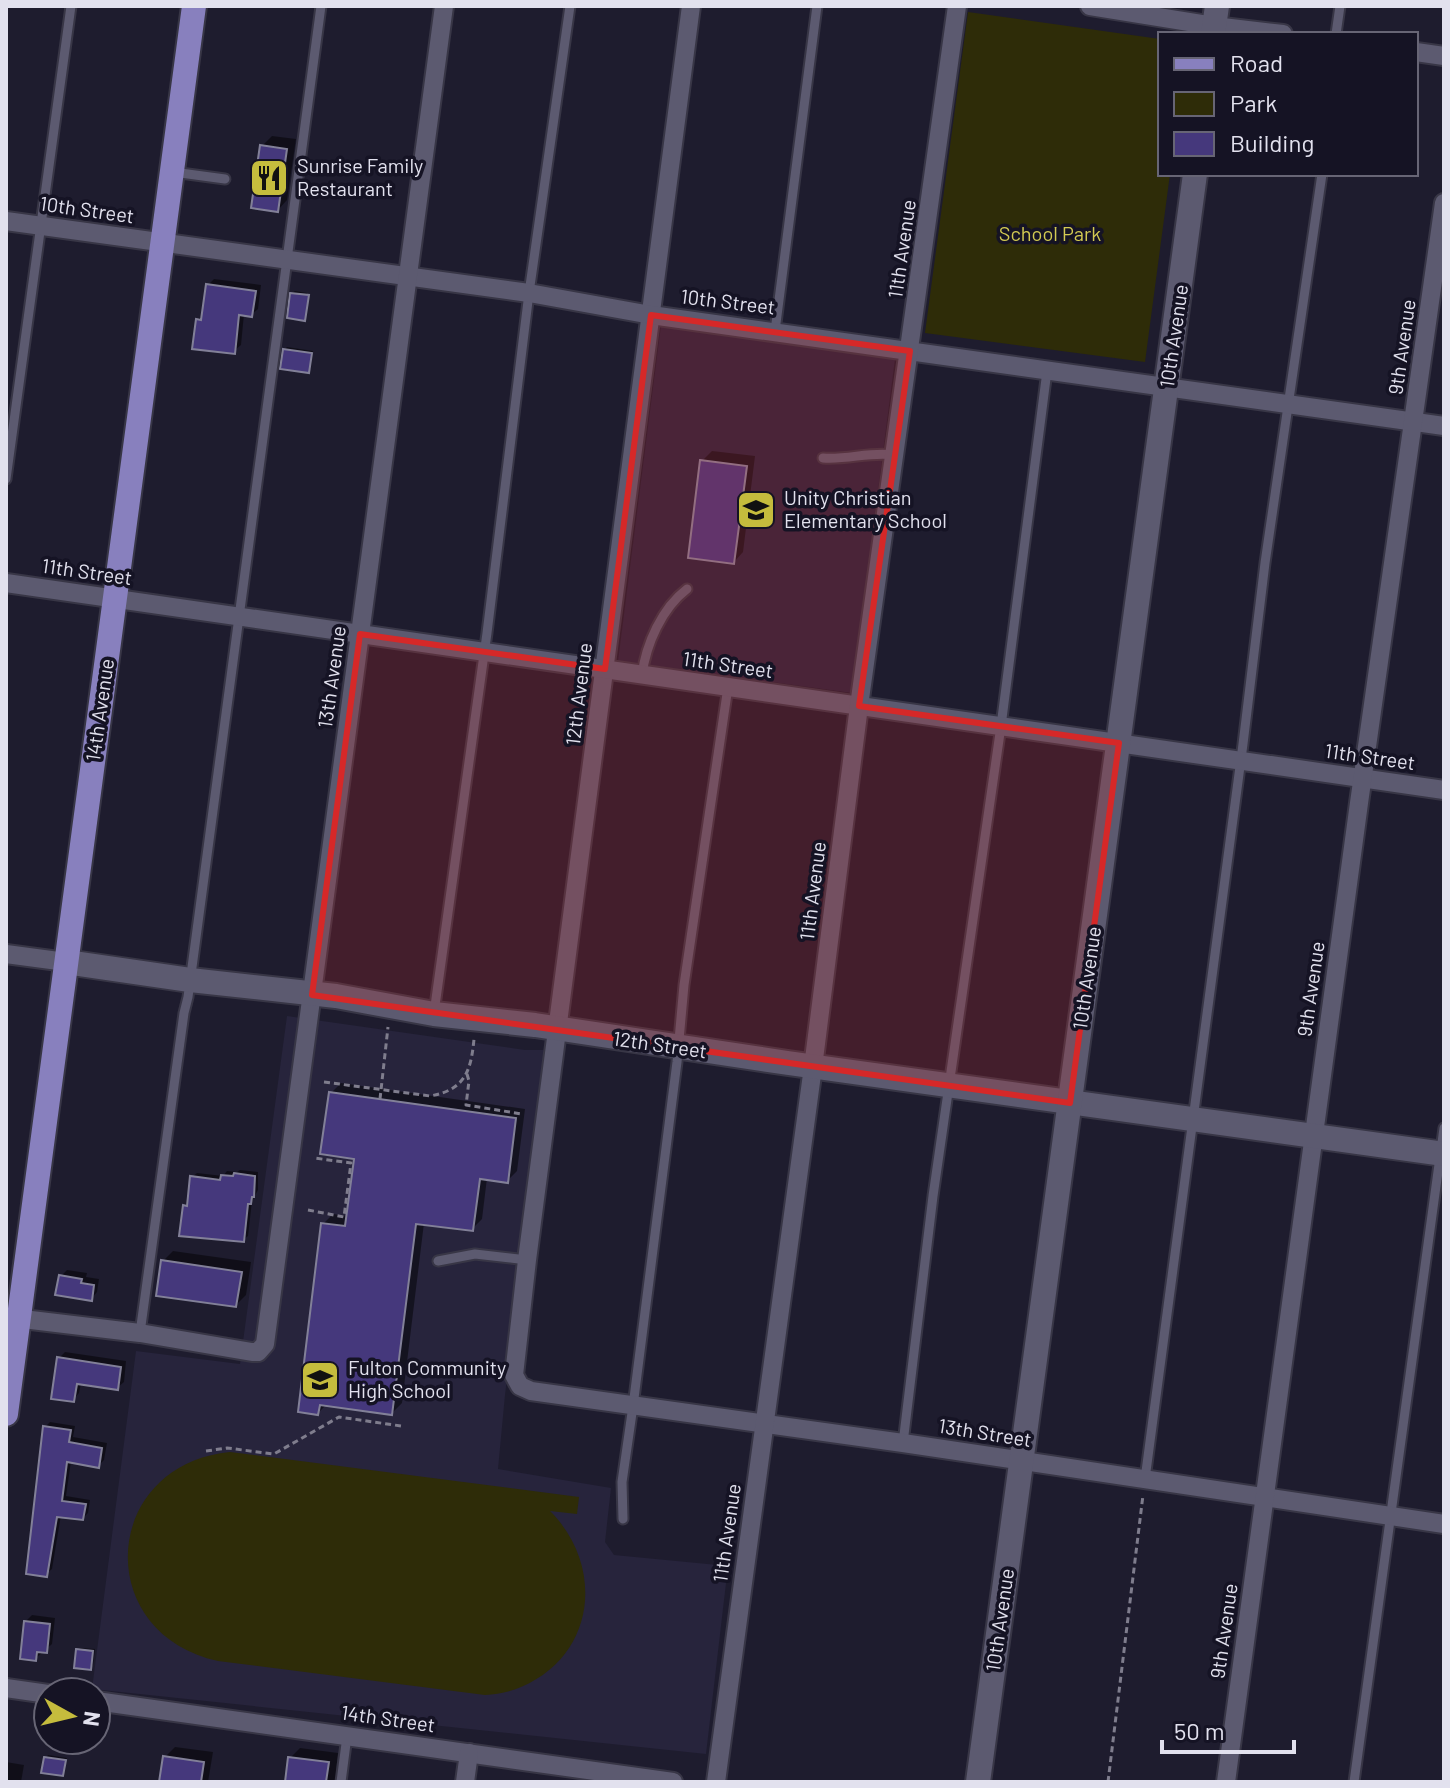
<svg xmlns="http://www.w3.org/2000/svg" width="1450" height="1788" viewBox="0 0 1450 1788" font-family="Barlow,sans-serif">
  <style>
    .built { fill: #27243c }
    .green { fill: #2e2c08 }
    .shadow { fill: #0007 }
    .building { fill: #45387c; stroke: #828098; stroke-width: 2 }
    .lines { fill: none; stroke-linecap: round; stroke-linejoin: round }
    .lane-casing { stroke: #383646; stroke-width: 13 }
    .street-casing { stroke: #383646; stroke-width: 22 }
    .secondary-casing { stroke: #383646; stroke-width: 28 }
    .primary-casing { stroke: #383646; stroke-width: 28 }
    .path { stroke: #7f7d8d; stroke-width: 3; stroke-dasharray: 6 4; stroke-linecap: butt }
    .lane { stroke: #5c5a70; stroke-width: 9 }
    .street { stroke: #5c5a70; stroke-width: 18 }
    .secondary { stroke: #5c5a70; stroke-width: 24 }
    .primary { stroke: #8880be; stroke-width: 24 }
    .marked { fill: #d62828; fill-opacity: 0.2; stroke: #d62828; stroke-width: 6; stroke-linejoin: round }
    .labels { text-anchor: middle; stroke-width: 7; stroke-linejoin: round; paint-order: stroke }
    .poi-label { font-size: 20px; fill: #e2e1ee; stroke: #151324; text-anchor: start }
    .street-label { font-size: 20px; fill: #e2e1ee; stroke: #151324 }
    .park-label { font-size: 20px; fill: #d3ca52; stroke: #151324 }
  </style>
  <rect width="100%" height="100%" fill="#1e1c2e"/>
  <g class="built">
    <path d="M661 325 895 359 852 693 618 661Z"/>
    <path d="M287 1016 525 1050H546L505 1395 498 1469 611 1488 605 1542 614 1555 728 1566 706 1754 92 1689 136 1351 240 1364Z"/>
  </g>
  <g class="green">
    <path d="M968 12 1160 39V174H1170L1145 362 925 333Z"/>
    <path d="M230 1452 579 1497 577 1514 550 1511C605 1566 596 1655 521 1687 510 1692 497 1694 485 1695L218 1661C91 1633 101 1465 230 1452Z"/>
  </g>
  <g class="shadow">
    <path d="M272 136 296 139 287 200 278 210 262 146Z"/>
    <path d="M214 279 261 285 258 309 251 315 244 314 241 345 234 351 198 320 204 314 208 285Z"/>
    <path d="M295 291 307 293 304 319 292 293Z"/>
    <path d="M287 347 313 351 311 368 309 371 284 350Z"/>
    <path d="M712 451 755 456 743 552 734 562 702 461Z"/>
    <path d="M341 1083 525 1109 517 1171 507 1181 487 1178 482 1219 472 1229 424 1223 402 1403 392 1413 327 1404 318 1413 323 1224 333 1214 348 1216 356 1157 331 1093Z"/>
    <path d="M240 1170 258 1172V1190L252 1201 248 1236 243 1240 184 1206 190 1201 192 1177 197 1173 223 1176 227 1171 237 1172Z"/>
    <path d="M173 1251 251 1262 246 1295 236 1305 163 1261Z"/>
    <path d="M67 1270 87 1273 86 1277 99 1279 97 1292 91 1299 61 1276Z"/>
    <path d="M65 1352 126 1361 124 1382 117 1388 81 1383 79 1393 73 1400 59 1358Z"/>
    <path d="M50 1422 75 1426 73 1437 107 1443 104 1460 99 1465 71 1461 66 1496 90 1500 88 1513 83 1518 61 1515 52 1569 46 1574 45 1427Z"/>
    <path d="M32 1615 55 1618 52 1644 36 1658 25 1622Z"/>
    <path d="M80 1648 95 1649 93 1665 90 1667 78 1650Z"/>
    <path d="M175 1747 213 1752 208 1782H161L165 1757Z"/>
    <path d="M300 1748 338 1753 336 1771 342 1772 341 1782H287L290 1758Z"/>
    <path d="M48 1755 67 1758 65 1771 62 1774 46 1758Z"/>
    <path d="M6 1762 24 1765 21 1782H6Z"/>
  </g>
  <g class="building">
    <path d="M260 145 287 149 278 212 251 208Z"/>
    <path d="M206 284 256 291 252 317 239 315 235 354 192 349 196 319 201 320Z"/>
    <path d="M290 293 309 295 305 321 287 318Z"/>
    <path d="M283 349 312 353 309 373 280 369Z"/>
    <path d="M700 460 747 466 734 564 688 558Z"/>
    <path d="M329 1092 516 1118 508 1183 480 1179 473 1231 416 1224 392 1415 320 1405 318 1415 298 1412 321 1223 345 1226 354 1159 320 1154Z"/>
    <path d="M234 1173 255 1176 254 1197H252L251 1204H248L244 1242 179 1236 183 1205 187 1206 190 1176 220 1180 221 1175 233 1176Z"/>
    <path d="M161 1260 242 1272 236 1307 156 1296Z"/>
    <path d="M59 1275 82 1279 81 1283 94 1285 92 1301 55 1295Z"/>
    <path d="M57 1357 121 1367 118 1390 77 1384 74 1402 51 1399Z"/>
    <path d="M43 1426 71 1430 69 1442 102 1448 99 1468 67 1462 62 1501 86 1504 83 1520 57 1517 47 1577 26 1574Z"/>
    <path d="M24 1621 50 1624 47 1653 37 1652 36 1661 20 1659Z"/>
    <path d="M76 1649 93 1651 91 1670 74 1668Z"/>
    <path d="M163 1756 204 1762 201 1782H159Z"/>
    <path d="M44 1757 66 1760 63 1776 41 1773Z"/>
    <path d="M288 1757 329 1762 326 1782H285Z"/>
  </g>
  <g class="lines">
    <defs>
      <g id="lane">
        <path d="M1336 34 1340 6"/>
        <path d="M173 172 225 179"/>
        <path d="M775 331 817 6"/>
        <path d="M823 458C848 460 871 451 895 455"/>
        <path d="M6 479 71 6"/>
        <path d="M642 675C646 644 662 608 687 589"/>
        <path d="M434 1013 487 633 529 293 570 6"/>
        <path d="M438 1261 475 1254 527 1260"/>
        <path d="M140 1333 184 1013 188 997 321 6"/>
        <path d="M903 1443 933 1196 1001 726 1047 371"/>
        <path d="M1145 1479 1243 744 1265 563 1322 174"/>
        <path d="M623 1519 622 1482 633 1406 677 1062 684 985 728 687"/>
        <path d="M341 1782 347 1736"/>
        <path d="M1354 1782 1444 1128"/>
      </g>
      <g id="street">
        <path d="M691 6 527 1260 514 1375 520 1386 531 1391 903 1443 1444 1524"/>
        <path d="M1090 6 1214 26 1283 34"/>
        <path d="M1416 52 1444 56"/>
        <path d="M6 221 529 293 651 315 1444 426"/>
        <path d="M6 583 1444 790"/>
        <path d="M6 954 66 962"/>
        <path d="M6 1317 140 1333 252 1352H258L265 1344 444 6"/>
        <path d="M6 1688 48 1694"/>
        <path d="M96 1701 673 1782"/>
        <path d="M465 1782 469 1753"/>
        <path d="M716 1782 813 1067 859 706 957 6"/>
        <path d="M1226 1782 1359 803 1444 203"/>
      </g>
      <g id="secondary">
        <path d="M1213 34 1217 6"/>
        <path d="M66 962 190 980 336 996 434 1014 535 1025 788 1063 1444 1154"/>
        <path d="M978 1782 1195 174"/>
      </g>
      <path id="primary" d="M6 1414 194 6"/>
    </defs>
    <use href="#lane" class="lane-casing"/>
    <use href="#street" class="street-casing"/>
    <use href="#secondary" class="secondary-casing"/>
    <use href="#primary" class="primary-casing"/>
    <g class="path">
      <path d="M467 1074 469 1081 466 1105 522 1114"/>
      <path d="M324 1082 430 1096C465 1090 471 1071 474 1039"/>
      <path d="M380 1099 388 1027"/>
      <path d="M308 1210 344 1217 351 1163 314 1158"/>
      <path d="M206 1451 227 1448 274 1454 339 1417 401 1426"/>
      <path d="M1108 1782 1143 1495"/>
    </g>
    <use href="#lane" class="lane"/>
    <use href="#street" class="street"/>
    <use href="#secondary" class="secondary"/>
    <use href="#primary" class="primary"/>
  </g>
  <path class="marked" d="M651 315 910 351 859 706 1119 743 1070 1103 312 995 360 634 605 669Z"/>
  <defs>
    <symbol id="restaurant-square" viewBox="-11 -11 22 22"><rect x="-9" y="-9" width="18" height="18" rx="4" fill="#c5bc3d" stroke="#151324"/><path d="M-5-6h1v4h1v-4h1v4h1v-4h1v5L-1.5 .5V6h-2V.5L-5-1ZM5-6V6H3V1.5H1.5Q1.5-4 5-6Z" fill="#111"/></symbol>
    <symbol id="school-square" viewBox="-11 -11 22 22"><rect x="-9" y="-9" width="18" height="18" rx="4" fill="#c5bc3d" stroke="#151324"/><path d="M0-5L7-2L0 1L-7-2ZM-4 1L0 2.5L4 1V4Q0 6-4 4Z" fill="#111"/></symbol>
  </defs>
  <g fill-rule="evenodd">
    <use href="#restaurant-square" x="247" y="156" width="44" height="44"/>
    <use href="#school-square" x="734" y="488" width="44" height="44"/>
    <use href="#school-square" x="298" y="1358" width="44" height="44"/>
  </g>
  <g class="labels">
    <g class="poi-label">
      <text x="297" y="173">Sunrise Family<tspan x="297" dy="23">Restaurant</tspan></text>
      <text x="784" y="505">Unity Christian<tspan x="784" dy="23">Elementary School</tspan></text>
      <text x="348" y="1375">Fulton Community<tspan x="348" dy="23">High School</tspan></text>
    </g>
    <g class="street-label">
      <text transform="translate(87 210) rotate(8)" y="7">10th Street</text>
      <text transform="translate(902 249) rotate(-82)" y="7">11th Avenue</text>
      <text transform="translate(728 302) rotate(7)" y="7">10th Street</text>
      <text transform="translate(1174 336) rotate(-82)" y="7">10th Avenue</text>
      <text transform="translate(1402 347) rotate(-82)" y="7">9th Avenue</text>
      <text transform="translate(87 572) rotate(8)" y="7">11th Street</text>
      <text transform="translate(728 665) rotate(8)" y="7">11th Street</text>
      <text transform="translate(332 677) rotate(-82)" y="7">13th Avenue</text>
      <text transform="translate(579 694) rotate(-83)" y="7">12th Avenue</text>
      <text transform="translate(100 710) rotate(-82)" y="7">14th Avenue</text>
      <text transform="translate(1370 757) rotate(8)" y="7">11th Street</text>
      <text transform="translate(813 891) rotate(-83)" y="7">11th Avenue</text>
      <text transform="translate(1087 978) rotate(-82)" y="7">10th Avenue</text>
      <text transform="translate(1311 989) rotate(-82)" y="7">9th Avenue</text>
      <text transform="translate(660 1045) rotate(8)" y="7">12th Street</text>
      <text transform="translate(985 1433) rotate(9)" y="7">13th Street</text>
      <text transform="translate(727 1533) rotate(-82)" y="7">11th Avenue</text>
      <text transform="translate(1000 1620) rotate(-82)" y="7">10th Avenue</text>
      <text transform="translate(1224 1631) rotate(-82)" y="7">9th Avenue</text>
      <text transform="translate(388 1719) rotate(8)" y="7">14th Street</text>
    </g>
    <g class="park-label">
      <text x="1050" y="241">School Park</text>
    </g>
  </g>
  <rect width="1450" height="1788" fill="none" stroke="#e2e1ee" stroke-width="16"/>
  <rect x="1158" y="32" width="260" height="144" fill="#151324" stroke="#676575" stroke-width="2"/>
  <rect x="1174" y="58" width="40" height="12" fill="#8880be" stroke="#676575" stroke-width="2"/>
  <text x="1230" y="72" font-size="24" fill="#e2e1ee">Road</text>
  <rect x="1174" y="92" width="40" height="24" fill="#2e2c08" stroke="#676575" stroke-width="2"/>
  <text x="1230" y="112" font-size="24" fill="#e2e1ee">Park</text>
  <rect x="1174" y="132" width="40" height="24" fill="#45387c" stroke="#676575" stroke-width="2"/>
  <text x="1230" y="152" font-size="24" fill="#e2e1ee">Building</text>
  <g transform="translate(72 1716) rotate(98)"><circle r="38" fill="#151324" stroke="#676575" stroke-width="2"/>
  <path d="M0-6L14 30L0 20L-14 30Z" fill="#c5bc3d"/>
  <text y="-12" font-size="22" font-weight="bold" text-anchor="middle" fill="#e2e1ee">N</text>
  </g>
  <path d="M1162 1740v12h132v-12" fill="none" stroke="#e2e1ee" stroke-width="4"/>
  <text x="1174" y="1740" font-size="24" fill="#e2e1ee" stroke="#151324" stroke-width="6" paint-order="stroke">50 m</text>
</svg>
